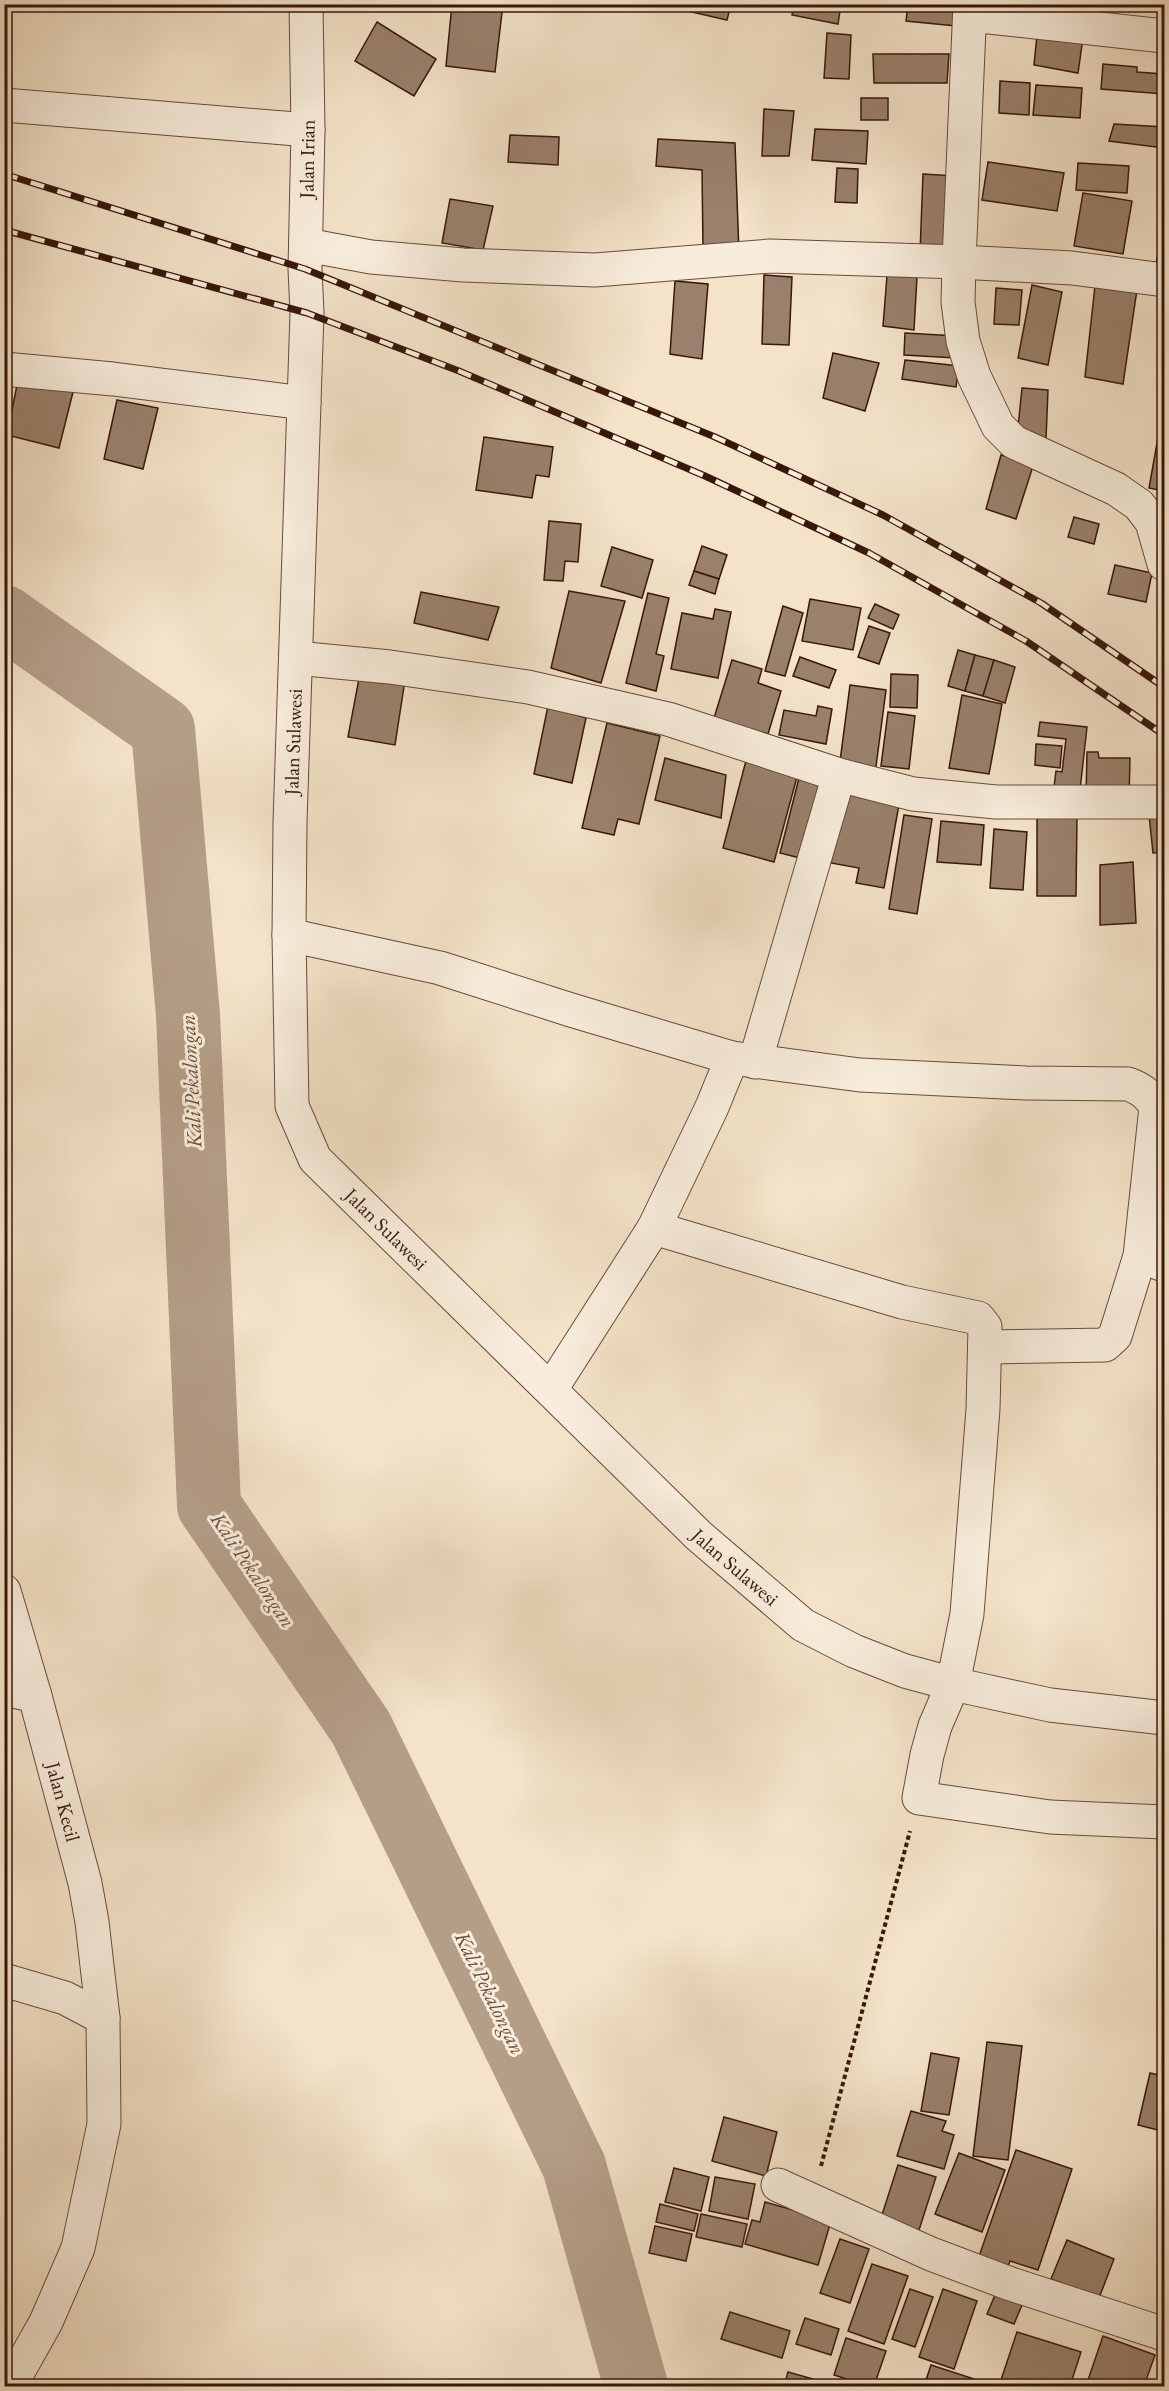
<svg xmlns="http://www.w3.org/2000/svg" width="1169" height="2391" viewBox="0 0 1169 2391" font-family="'EB Garamond',serif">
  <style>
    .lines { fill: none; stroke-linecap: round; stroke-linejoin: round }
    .river { stroke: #b49e88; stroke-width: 64 }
    .building { fill: #9a816d; stroke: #38170a; stroke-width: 1.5 }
    .minor-casing { stroke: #674a3a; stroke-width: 35 }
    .path { stroke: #38170a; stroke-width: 4; stroke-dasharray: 4.5 3; stroke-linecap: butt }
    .minor { stroke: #f8eddc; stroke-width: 33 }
    .rail-casing { stroke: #38170a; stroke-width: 7 }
    .rail { stroke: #f8eddc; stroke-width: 4.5; stroke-dasharray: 14; stroke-linecap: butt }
    .labels { text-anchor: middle; stroke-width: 6; stroke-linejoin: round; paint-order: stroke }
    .street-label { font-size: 20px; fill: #38170a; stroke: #f8eddc }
    .water-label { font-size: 21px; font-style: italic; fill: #6a4d3c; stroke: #f8eddc }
  </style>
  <rect width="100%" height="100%" fill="#f4e3c9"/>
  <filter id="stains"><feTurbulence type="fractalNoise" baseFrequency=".00333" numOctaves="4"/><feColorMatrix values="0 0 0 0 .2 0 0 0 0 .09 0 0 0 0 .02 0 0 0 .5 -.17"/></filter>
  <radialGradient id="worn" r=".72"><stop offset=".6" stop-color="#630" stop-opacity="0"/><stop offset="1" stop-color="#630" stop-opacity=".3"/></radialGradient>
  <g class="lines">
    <path class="river" d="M4 617 163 729 188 1015 209 1506 361 1728 574 2166 636 2386"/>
  </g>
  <g class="building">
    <path d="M452 4H503L495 72 446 66Z"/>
    <path d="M685 4H731L727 20 683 10Z"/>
    <path d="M794 4H841L838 24 792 15Z"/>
    <path d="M908 4H968L966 27 906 21Z"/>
    <path d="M377 22 436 59 414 96 355 61Z"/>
    <path d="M1038 26 1084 31 1078 73 1034 65Z"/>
    <path d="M827 33 851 35 849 79 824 78Z"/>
    <path d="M873 54H949L947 83H874Z"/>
    <path d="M1103 64 1137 67V72L1164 74V94L1101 89Z"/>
    <path d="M1000 81 1030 83 1029 115 999 113Z"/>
    <path d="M1036 85 1082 88 1080 118 1033 115Z"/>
    <rect x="861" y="98" width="27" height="22"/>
    <path d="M764 109 794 111 789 156H762Z"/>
    <path d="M1114 124 1164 127V148L1109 141Z"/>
    <path d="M815 129 868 131 866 164 812 160Z"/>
    <path d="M510 135 559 137 558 165 508 162Z"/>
    <path d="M658 139 735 143 739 253 703 248 702 170 656 166Z"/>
    <path d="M988 162 1064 173 1057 211 982 200Z"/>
    <path d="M1078 163 1129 166 1127 193 1076 190Z"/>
    <path d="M837 168 858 169 857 203 835 202Z"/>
    <path d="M923 174 955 176 949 257 920 253Z"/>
    <path d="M1083 193 1132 201 1123 254 1074 246Z"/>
    <path d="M450 199 493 206 483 250 442 243Z"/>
    <path d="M1164 221V266L1156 264Z"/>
    <path d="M764 275 792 277 789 345 762 344Z"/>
    <path d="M887 276 917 277 914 330 883 326Z"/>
    <path d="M1096 277 1138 283 1123 384 1085 377Z"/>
    <path d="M675 281 708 284 702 359 670 354Z"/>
    <path d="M1032 285 1062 292 1048 365 1018 358Z"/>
    <path d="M996 288 1022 290 1019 325 994 324Z"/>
    <path d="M905 333 957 336 956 358 904 355Z"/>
    <path d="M833 353 879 363 865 411 823 398Z"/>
    <path d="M905 360 959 366 956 387 902 379Z"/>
    <path d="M19 375 74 388 59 448 7 435Z"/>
    <path d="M1022 388 1048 390 1046 439 1017 437Z"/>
    <path d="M117 400 158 408 143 469 104 459Z"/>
    <path d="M1164 404V491L1149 488Z"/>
    <path d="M484 437 553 447 549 477 536 475 532 498 476 490Z"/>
    <path d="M1001 455 1034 463 1016 519 986 509Z"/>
    <path d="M1074 517 1099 524 1094 544 1068 537Z"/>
    <path d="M549 521 581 524 578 562 565 561 563 581 544 580Z"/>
    <path d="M702 546 727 555 719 579 694 571Z"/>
    <path d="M612 547 653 560 642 598 601 586Z"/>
    <path d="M1115 565 1152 573 1146 602 1108 594Z"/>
    <path d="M694 571 719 579 715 594 689 585Z"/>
    <path d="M569 591 625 601 601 683 551 668Z"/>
    <path d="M421 592 499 607 488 640 414 623Z"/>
    <path d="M648 593 669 598 656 654 664 656 656 691 626 683Z"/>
    <path d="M810 599 861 608 853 650 802 641Z"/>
    <path d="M875 604 899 615 893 629 868 618Z"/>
    <path d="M783 606 803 613 785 676 765 671Z"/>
    <path d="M715 609 731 612 718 678 671 669 682 613 713 619Z"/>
    <path d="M869 626 890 633 879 664 858 657Z"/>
    <path d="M958 650 975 655 965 691 948 686Z"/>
    <path d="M975 655 994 660 983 696 965 691Z"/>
    <path d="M800 657 836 670 829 688 793 676Z"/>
    <path d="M732 660 762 669 758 683 781 691 768 734 714 718Z"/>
    <path d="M994 660 1015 667 1005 703 983 696Z"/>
    <path d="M360 673 405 680 395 745 348 737Z"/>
    <path d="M891 674 918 675 917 708 890 707Z"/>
    <path d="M850 685 886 690 875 774 839 769Z"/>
    <path d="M962 695 1002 704 989 774 949 768Z"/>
    <path d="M548 706 586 718 572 783 534 774Z"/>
    <path d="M818 706 832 709 826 744 779 735 784 710 816 716Z"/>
    <path d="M888 712 915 716 909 769 881 766Z"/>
    <path d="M1040 722 1087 727 1080 790 1054 787 1056 771 1062 772 1066 739 1038 736Z"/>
    <path d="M607 723 660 736 639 824 618 819 614 835 582 828Z"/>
    <path d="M1036 744 1062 746 1060 768 1035 765Z"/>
    <path d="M1087 752H1098L1099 758H1130L1129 798 1086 797Z"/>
    <path d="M748 753 800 766 774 862 723 848Z"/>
    <path d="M665 758 726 775 721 818 655 800Z"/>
    <path d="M799 778 827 785 808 860 780 853Z"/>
    <path d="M844 789 900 799 884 888 856 883 859 868 831 863Z"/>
    <path d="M1164 803V852L1153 853 1148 805Z"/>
    <path d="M904 815 932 819 917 914 889 909Z"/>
    <path d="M1037 818H1077L1076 896H1037Z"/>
    <path d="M941 821 984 825 981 865 937 862Z"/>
    <path d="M994 829 1027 832 1023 890 990 888Z"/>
    <path d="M1133 862 1136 923 1100 925V865Z"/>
    <path d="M987 2042 1022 2046 1008 2160 973 2156Z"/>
    <path d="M931 2053 959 2058 949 2115 921 2111Z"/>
    <path d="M1150 2073 1164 2076V2121L1162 2131 1138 2125Z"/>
    <path d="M911 2111 946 2121 942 2131 954 2135 944 2169 897 2156Z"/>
    <path d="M724 2117 777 2132 766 2176 712 2161Z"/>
    <path d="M1016 2150 1072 2169 1038 2270 1010 2261 1005 2274 976 2265Z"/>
    <path d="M959 2153 1005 2170 982 2232 935 2214Z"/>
    <path d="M898 2165 936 2177 919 2230 881 2218Z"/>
    <path d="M674 2168 709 2177 701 2211 665 2202Z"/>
    <path d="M715 2177 755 2184 748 2219 709 2211Z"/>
    <path d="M765 2202 831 2221 818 2265 745 2244 752 2220 760 2222Z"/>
    <path d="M660 2204 698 2214 694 2231 656 2222Z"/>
    <path d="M701 2214 747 2224 742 2247 696 2237Z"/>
    <path d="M655 2226 692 2234 686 2261 649 2253Z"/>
    <path d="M840 2239 869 2249 850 2303 820 2293Z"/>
    <path d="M1067 2240 1114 2259 1099 2298 1051 2279Z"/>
    <path d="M872 2264 908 2276 884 2344 848 2331Z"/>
    <path d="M910 2289 933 2297 915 2347 892 2339Z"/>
    <path d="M943 2289 977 2301 954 2369 919 2357Z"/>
    <path d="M995 2295 1022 2305 1014 2324 987 2314Z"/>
    <path d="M730 2312 790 2331 782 2358 721 2339Z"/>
    <path d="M805 2318 839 2329 831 2355 796 2344Z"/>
    <path d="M1017 2332 1081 2352 1070 2386H999Z"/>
    <path d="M1103 2336 1155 2355 1144 2386H1086Z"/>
    <path d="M846 2338 886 2351 874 2386H868L834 2375Z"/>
    <path d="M931 2365 977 2380 975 2386H924Z"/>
    <path d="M788 2372 813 2379 811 2386H784Z"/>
  </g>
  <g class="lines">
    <defs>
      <g id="minor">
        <path id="s1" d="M306 4 308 130 305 269 307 313 290 822 289 935 292 1106 315 1159 699 1536 803 1625 854 1651 905 1671 953 1684 1050 1705 1164 1718"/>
        <path d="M970 4 959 262 1072 268 1164 280"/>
        <path d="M971 15 1164 36"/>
        <path d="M4 105 308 130"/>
        <path d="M306 245 371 257 463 265 595 270 770 256 959 262 958 302 963 341 974 376 998 426 1014 442 1116 489 1139 505 1152 522 1164 564"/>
        <path d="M4 369 113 379 304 403"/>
        <path d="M296 658 390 667 528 687 668 719 839 775 913 794 996 802H1155"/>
        <path d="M289 935 440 968 571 1010 732 1058 860 1075 1026 1083 1128 1084C1142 1089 1149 1095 1156 1107L1140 1256 1164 1265"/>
        <path d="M755 1062 839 775"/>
        <path d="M654 1228 902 1302 978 1318 985 1327 983 1409 967 1614 953 1684 935 1726 927 1755 919 1798 1050 1817 1164 1822"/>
        <path d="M986 1347 1105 1345 1115 1336 1140 1256"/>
        <path d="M551 1389 654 1228 712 1107 732 1058"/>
        <path id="s2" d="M4 1591 35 1696 85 1883 92 1922 103 2018 104 2124 78 2248 46 2322 10 2386"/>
        <path d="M4 1689 35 1696"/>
        <path d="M4 1980 65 1998 103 2018"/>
        <path d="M778 2185 931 2254 1008 2283 1164 2334"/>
      </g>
    </defs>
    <use href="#minor" class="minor-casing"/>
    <path class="path" d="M821 2166 910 1831"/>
    <use href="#minor" class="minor"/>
    <defs>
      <g id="rail">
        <path d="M4 174 305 269 715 437 883 515 1041 603 1164 687"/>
        <path d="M4 230 307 313 459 371 705 476 869 553 1026 641 1164 735"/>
      </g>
    </defs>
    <use href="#rail" class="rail-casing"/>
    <use href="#rail" class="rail"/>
  </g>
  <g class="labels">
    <g class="street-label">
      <text transform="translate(307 159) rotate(-89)" y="7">Jalan Irian</text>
      <text transform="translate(293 742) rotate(-88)" y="7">Jalan Sulawesi</text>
      <text dy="7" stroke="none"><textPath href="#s1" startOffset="1260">Jalan Sulawesi</textPath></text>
      <text dy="7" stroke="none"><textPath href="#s1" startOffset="1746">Jalan Sulawesi</textPath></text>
      <text dy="7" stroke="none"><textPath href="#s2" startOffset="219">Jalan Kecil</textPath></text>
    </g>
    <g class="water-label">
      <text transform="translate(191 1081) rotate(-93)" y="7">Kali Pekalongan</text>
      <text transform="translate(253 1570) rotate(56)" y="7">Kali Pekalongan</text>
      <text transform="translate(490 1993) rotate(64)" y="7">Kali Pekalongan</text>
    </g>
  </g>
  <rect width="1169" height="2391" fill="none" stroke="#f4e3c9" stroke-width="24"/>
  <rect x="6" y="6" width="1157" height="2379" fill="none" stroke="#38170a" stroke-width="3"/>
  <rect x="12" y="12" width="1145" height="2367" fill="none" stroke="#38170a" stroke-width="1.5"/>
  <rect width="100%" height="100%" filter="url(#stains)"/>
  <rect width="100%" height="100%" fill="url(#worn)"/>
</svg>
